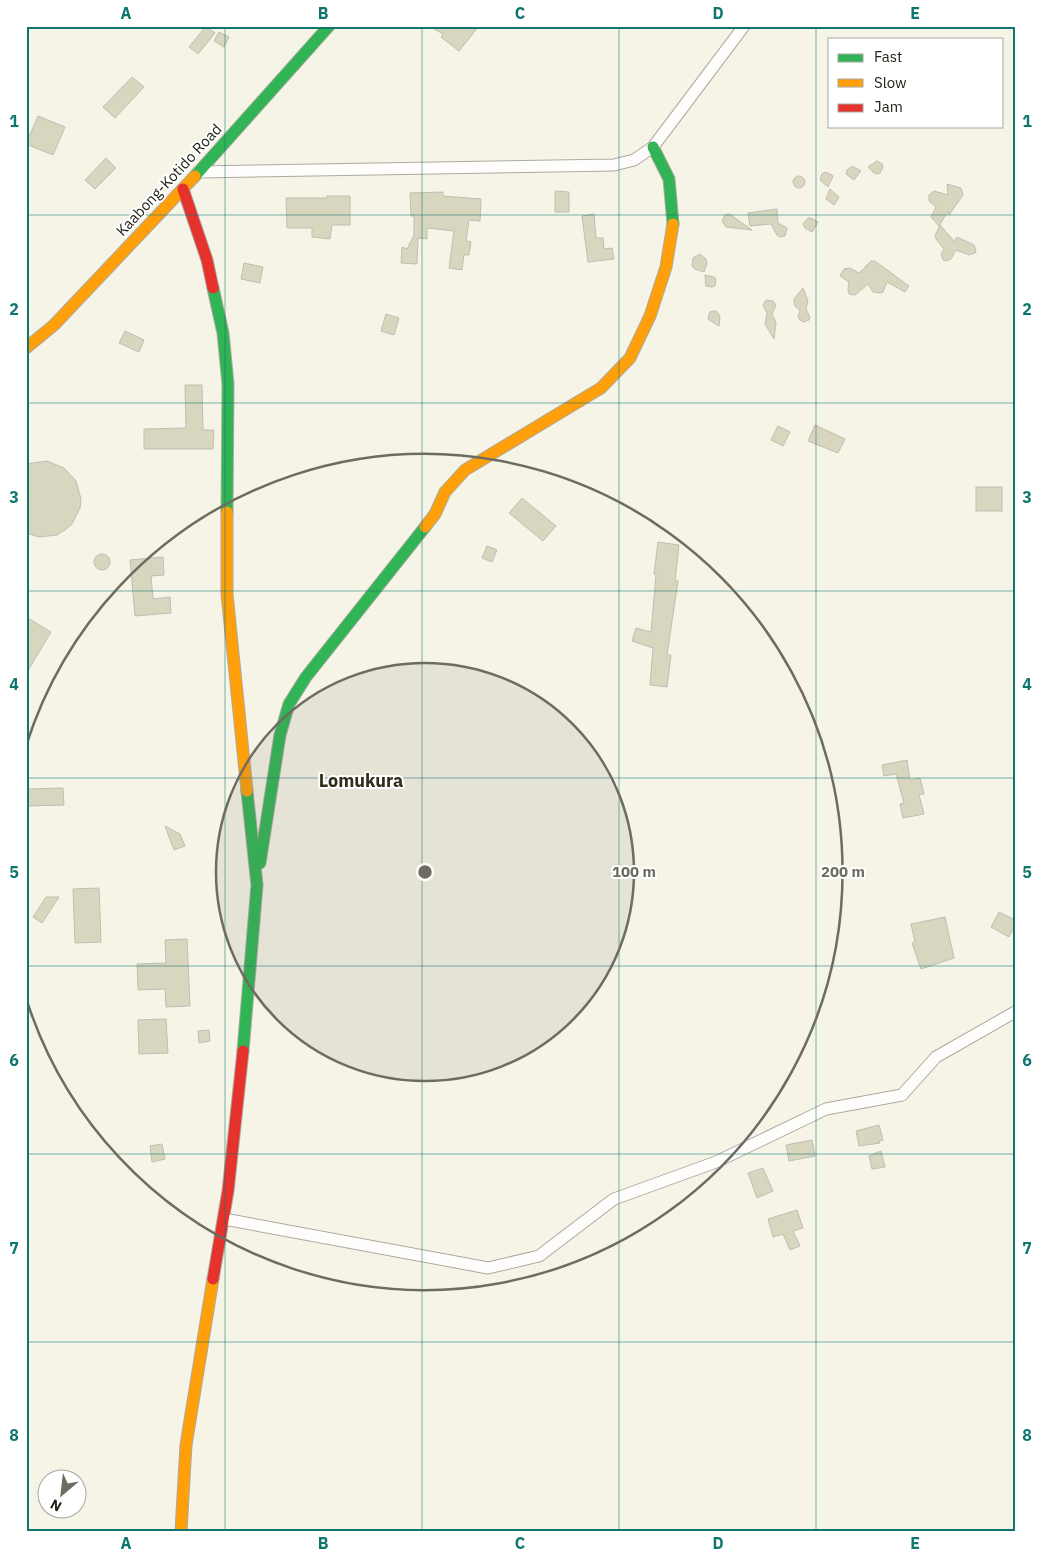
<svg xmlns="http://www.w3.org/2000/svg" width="1041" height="1557" viewBox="0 0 1041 1557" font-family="'IBM Plex Sans',sans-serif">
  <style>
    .building { fill: #d9d6c0; stroke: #bfbeb2 }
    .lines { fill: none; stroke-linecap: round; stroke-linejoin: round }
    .street-casing { stroke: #acaaa0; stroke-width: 13 }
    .fast-casing { stroke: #acaaa0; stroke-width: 13 }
    .slow-casing { stroke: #acaaa0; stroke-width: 13 }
    .jam-casing { stroke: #acaaa0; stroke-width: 13 }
    .street { stroke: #fefdfb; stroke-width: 11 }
    .fast { stroke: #30b455; stroke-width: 11 }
    .slow { stroke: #ff9f0a; stroke-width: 11 }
    .jam { stroke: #e5322d; stroke-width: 11 }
    .grid { fill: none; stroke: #0f766e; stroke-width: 1; stroke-opacity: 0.55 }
    .ring { fill: none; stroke: #6e6c61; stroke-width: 2.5 }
    .labels { text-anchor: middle; stroke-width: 4; stroke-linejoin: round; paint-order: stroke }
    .street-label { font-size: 15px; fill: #242319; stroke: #fff }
    .quarter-label { font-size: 18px; font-weight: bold; fill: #2f2d17; stroke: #fff }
    .centre { fill: #6e6c61; stroke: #fff; stroke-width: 2.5 }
    .ring-label { font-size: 15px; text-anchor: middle; font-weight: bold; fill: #6e6c61; stroke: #fff; stroke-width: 4; stroke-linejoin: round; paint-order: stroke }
    .neatline { fill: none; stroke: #0f766e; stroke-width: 2 }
    .grid-label { font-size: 16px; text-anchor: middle; font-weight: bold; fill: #0f766e }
  </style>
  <rect width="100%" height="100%" fill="#f6f4e6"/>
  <g class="building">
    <path d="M206 26 215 33 198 54 189 47Z"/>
    <path d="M429 26H479L459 51 441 37 443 34Z"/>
    <path d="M219 32 229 37 224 47 214 41Z"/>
    <path d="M132 77 144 87 115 118 103 107Z"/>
    <path d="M38 116 65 127 53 155 26 144Z"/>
    <path d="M106 158 116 168 95 189 85 180Z"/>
    <path d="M877 161 882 164 883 167 880 173 877 174 874 173 868 167Z"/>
    <path d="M852 166 861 171 854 180 846 174 847 170Z"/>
    <path d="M825 172 828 173 833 176 828 187 820 180 822 174Z"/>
    <circle cx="799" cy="182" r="6"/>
    <path d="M947 184 961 188 963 195 949 215 948 211 939 226 931 217 936 207 929 201V195L934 191 948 195Z"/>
    <path d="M830 189 839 197 834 205 826 199Z"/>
    <path d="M555 191 569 192V212H555Z"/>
    <path d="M443 192V196L481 199 480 221 469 220 466 241 471 242 469 255H464L462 270 449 268 454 231 427 228V239L418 238 417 264 401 263 402 247 407 249 414 235V216H411L410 193Z"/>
    <path d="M327 196H350V225H332L330 239 312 237V228H287L286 198H327Z"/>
    <path d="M777 209 778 223 787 228 785 236 780 237 777 235 771 224 750 226 748 213Z"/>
    <path d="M594 214 596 238H603L604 249 612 248 614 259 588 262 582 216Z"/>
    <path d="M728 214 731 215 752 230 726 227 722 221 725 215Z"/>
    <path d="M808 218H811L818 222 812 232 805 228 803 224Z"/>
    <path d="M940 225 954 241 957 237 974 245 976 250 975 253 969 255 956 250 951 259 946 261 943 260 941 254 944 249 936 239 935 236Z"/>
    <path d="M700 254 706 259 707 263 704 272 695 269 692 266 693 258Z"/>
    <path d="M871 261H875L909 286 905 292 887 282 883 292 880 293 873 292 868 284 855 295 849 294 848 290 849 282 840 276 844 269 850 268 859 273Z"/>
    <path d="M244 263 263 267 260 283 241 279Z"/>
    <path d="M705 275 714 277 716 279 715 286 712 287 706 286Z"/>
    <path d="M803 288 808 301 806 309 810 317 809 320 803 322 798 318 800 310 795 306 794 302V299Z"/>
    <path d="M766 300 773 301 776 305 772 314 776 323 774 339 765 324 767 313 763 305Z"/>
    <path d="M713 311H716L720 316 719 326 709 320 708 318 710 312Z"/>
    <path d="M386 314 399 318 394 335 381 331Z"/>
    <path d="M125 331 144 340 139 352 119 343Z"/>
    <path d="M185 385H202L203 430H214L213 449H144V429L186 428Z"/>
    <path d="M815 425 845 439 838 453 808 441Z"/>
    <path d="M778 426 790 432 783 446 771 440Z"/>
    <path d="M47 461 64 468 76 481 81 499 80 508 72 524 65 530 57 535 39 537 26 533V464Z"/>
    <rect x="976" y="487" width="26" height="24"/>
    <path d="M522 498 556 526 543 541 509 513Z"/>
    <path d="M658 542 679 545 675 581H678L667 655H671L667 687 650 685 653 648 632 641 636 628 651 632 656 575 654 574Z"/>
    <path d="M487 546 497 550 492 562 482 558Z"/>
    <circle cx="102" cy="562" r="8"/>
    <path d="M163 557 164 575 151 576 153 599 170 597 171 613 135 616 130 560Z"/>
    <path d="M26 617 51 632 26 674Z"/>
    <path d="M907 760 910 780 920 778 924 794 919 795 924 814 903 818 900 804 904 803 896 774 884 776 882 765Z"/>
    <path d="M63 788 64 805 27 806 26 789Z"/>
    <path d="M165 826 180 834 185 846 174 850Z"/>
    <path d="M99 888 101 942 75 943 73 889Z"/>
    <path d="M46 897H59L42 923 33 917Z"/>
    <path d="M999 912 1015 920V925L1009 937 991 927Z"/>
    <path d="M945 917 954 958 921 969 912 943 915 942 911 924Z"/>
    <path d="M187 939 190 1006 166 1007 165 989 138 990 137 964 166 963 165 940Z"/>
    <path d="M166 1019 168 1053 139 1054 138 1020Z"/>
    <path d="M209 1030 210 1041 199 1043 198 1031Z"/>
    <path d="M879 1125 883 1140 879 1141 880 1143 859 1146 856 1131Z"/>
    <path d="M812 1140 815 1156 789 1161 786 1145Z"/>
    <path d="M162 1144 165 1159 152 1162 150 1146Z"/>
    <path d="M881 1151 885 1167 872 1169 869 1156Z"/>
    <path d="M763 1168 773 1191 757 1198 748 1173Z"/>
    <path d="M797 1210 803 1228 793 1231 800 1246 790 1250 783 1234 773 1237 768 1219Z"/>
  </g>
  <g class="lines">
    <defs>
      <g id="street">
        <path d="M198 172 614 165 634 160 653 147 744 26"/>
        <path d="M224 1219 488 1268 539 1256 614 1199 716 1162 826 1109 902 1095 936 1057 1015 1012"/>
      </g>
      <g id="fast">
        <path d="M653 147 669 179 673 224"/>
        <path d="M195 176 329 26"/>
        <path d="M213 288 223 333 228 384 227 512"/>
        <path d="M260 863 280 735 289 704 306 677 425 527"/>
        <path d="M243 1051 257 885 247 791"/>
      </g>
      <g id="slow">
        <path d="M26 348 54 325 195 176"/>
        <path d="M227 512V594L247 791"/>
        <path d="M425 527 435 514 445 492 465 470 601 388 630 358 650 316 666 267 673 224"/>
        <path d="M181 1531 186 1445 213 1279"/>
      </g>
      <g id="jam">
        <path d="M183 189 207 260 213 288"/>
        <path d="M213 1279 228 1191 243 1051"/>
      </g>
    </defs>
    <use href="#street" class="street-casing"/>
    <use href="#fast" class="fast-casing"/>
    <use href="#slow" class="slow-casing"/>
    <use href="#jam" class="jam-casing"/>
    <use href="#street" class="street"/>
    <use href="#fast" class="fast"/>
    <use href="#slow" class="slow"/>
    <use href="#jam" class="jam"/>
  </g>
  <path class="grid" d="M225 26V1531M422 26V1531M619 26V1531M816 26V1531M26 215H1015M26 403H1015M26 591H1015M26 778H1015M26 966H1015M26 1154H1015M26 1342H1015"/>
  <circle cx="425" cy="872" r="209" fill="#6e6c61" fill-opacity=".12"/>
  <g class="ring">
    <circle cx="425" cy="872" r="209"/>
    <path d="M26 746A418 418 0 1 1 26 998"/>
  </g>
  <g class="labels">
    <g class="street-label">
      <text transform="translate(169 180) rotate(-47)" y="5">Kaabong-Kotido Road</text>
    </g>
    <g class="quarter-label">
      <text x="361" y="787">Lomukura</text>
    </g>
  </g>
  <circle cx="425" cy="872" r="8" class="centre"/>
  <g class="ring-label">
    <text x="634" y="877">100 m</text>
    <text x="843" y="877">200 m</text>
  </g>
  <rect width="1041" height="1557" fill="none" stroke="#ffffff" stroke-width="55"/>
  <rect x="828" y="38" width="175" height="90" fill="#ffffff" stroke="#a7a7a3"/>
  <rect x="838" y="54" width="25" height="8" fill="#30b455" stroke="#a7a7a3"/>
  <text x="874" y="62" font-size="15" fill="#242319">Fast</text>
  <rect x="838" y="79" width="25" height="8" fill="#ff9f0a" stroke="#a7a7a3"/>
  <text x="874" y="88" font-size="15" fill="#242319">Slow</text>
  <rect x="838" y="104" width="25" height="8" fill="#e5322d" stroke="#a7a7a3"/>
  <text x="874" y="112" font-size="15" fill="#242319">Jam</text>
  <g transform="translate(62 1494) rotate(208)"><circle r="24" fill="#ffffff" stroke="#a7a7a3"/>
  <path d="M0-4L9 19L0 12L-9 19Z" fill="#6e6c61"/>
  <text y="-8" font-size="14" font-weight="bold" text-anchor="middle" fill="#242319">N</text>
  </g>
  <rect x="28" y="28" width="986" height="1502" class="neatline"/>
  <g class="grid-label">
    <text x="126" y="19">A</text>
    <text x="323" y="19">B</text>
    <text x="520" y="19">C</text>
    <text x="718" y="19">D</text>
    <text x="915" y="19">E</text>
    <text x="14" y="127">1</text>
    <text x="1027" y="127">1</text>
    <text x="14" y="315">2</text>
    <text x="1027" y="315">2</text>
    <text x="14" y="503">3</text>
    <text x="1027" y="503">3</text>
    <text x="14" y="690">4</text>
    <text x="1027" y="690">4</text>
    <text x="14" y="878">5</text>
    <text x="1027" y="878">5</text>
    <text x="14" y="1066">6</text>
    <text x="1027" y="1066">6</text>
    <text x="14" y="1254">7</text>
    <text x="1027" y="1254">7</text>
    <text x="14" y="1441">8</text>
    <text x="1027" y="1441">8</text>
    <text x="126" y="1549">A</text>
    <text x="323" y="1549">B</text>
    <text x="520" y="1549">C</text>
    <text x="718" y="1549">D</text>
    <text x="915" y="1549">E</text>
  </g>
</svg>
